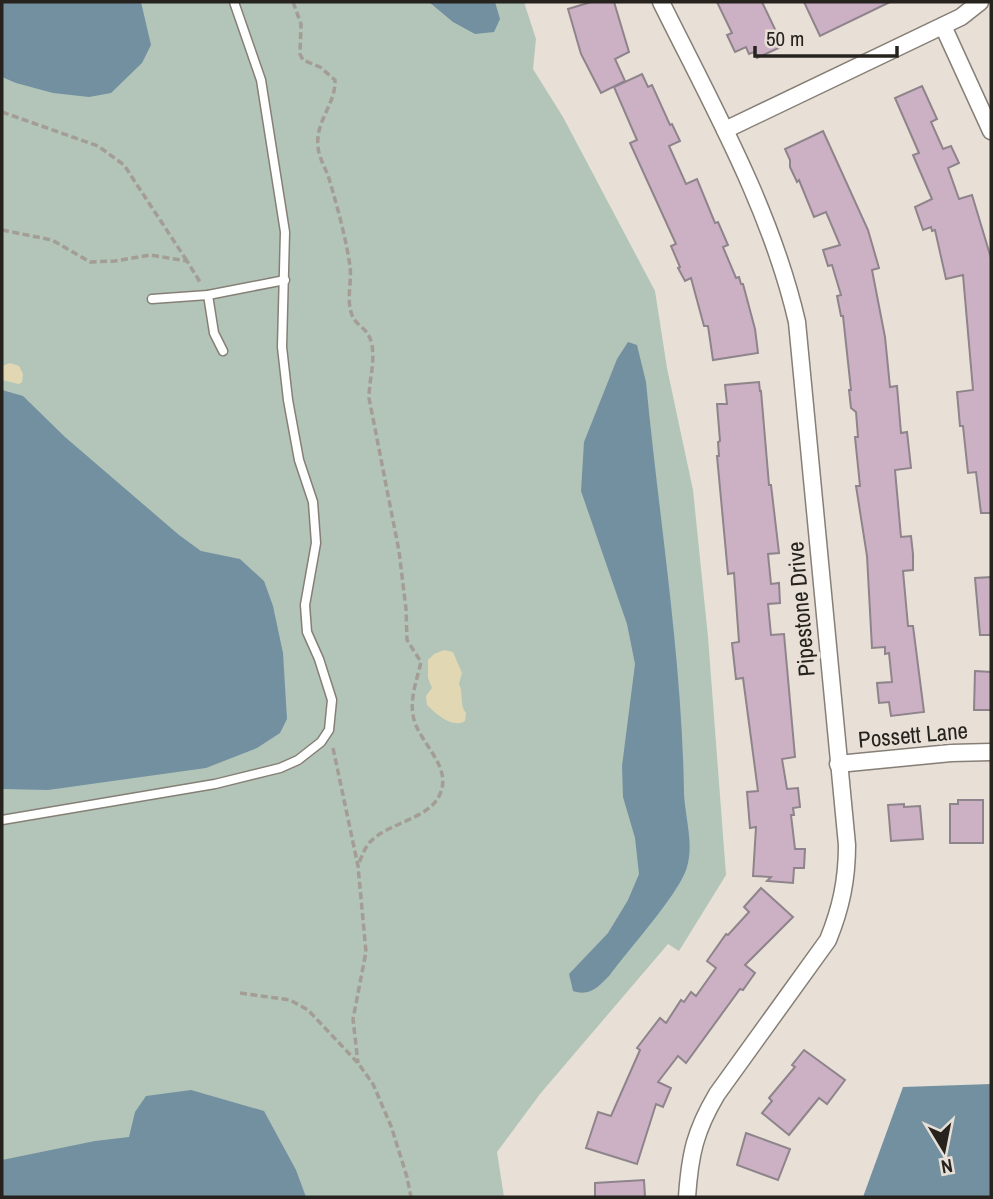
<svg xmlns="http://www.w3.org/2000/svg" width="993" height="1199" viewBox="0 0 993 1199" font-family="'Archivo Narrow',sans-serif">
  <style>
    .green { fill: #b2c5b8 }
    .sand { fill: #e1d8b3 }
    .water { fill: #7390a1 }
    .building { fill: #ccb0c4; stroke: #8e848b; stroke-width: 2 }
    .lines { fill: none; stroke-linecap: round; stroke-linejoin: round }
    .lane-casing { stroke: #867f76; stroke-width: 11 }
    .street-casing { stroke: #867f76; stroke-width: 19 }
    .path { stroke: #a39d95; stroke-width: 3.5; stroke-dasharray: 7 3.5; stroke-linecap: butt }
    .lane { stroke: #fff; stroke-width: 8 }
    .street { stroke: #fff; stroke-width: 16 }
    .labels { text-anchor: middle; stroke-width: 7; stroke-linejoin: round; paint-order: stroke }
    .street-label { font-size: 23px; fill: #26231f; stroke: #e8e0d6 }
  </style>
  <rect width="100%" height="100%" fill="#e8e0d6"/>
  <path class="green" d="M2 2H524L536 39 533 69 563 117 655 291 667 368 693 490 708 637 726 875 679 951 668 944 540 1094 497 1152 504 1197H2Z"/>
  <g class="sand">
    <path d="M10 363 19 366 23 374 22 382 19 384 2 380V366Z"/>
    <path d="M444 650 453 652 462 673 459 684C464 694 459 705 466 713L465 721C453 729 436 714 427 705L426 696 432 688 428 678V660L434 654Z"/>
  </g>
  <g class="water">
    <path d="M2 2H141L151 45 142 63 111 93 89 97 53 93 16 83 2 77Z"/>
    <path d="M429 2H495L500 19 494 32 475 34 453 22Z"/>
    <path d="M628 342 637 345 646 382C659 519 682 656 684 793 685 818 694 843 687 867 680 893 628 950 610 975 599 986 590 997 573 991L569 974 608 933 628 900 639 874 635 838 623 797 622 766 635 664 627 624 581 491 584 442 617 359Z"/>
    <path d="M2 390 23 396 65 437 179 535 201 551 240 559 264 581 273 606 283 653 287 719 280 733 257 748 206 768 48 790 2 789Z"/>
    <path d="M991 1084V1197H863L903 1087Z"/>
    <path d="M191 1090 264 1111 296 1170 306 1197H2V1160L95 1141 129 1137 135 1112 146 1096Z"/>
  </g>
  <g class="building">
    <path d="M591 2H614L629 52 615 59 625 81 601 93 581 54 568 9Z"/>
    <path d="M717 2H762L783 46 757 58 754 52 749 54 746 47 735 52 727 35 732 33Z"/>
    <path d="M804 2H890L820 36Z"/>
    <path d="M642 74 648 87 652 85 670 125 672 124 680 141 669 146 686 184 697 179 715 223 718 222 728 245 723 247 736 278 739 277 741 284H743L755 329 758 353 713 360 708 326H704L691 278 685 281 678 268 680 267 671 246 676 244 630 143 637 140 614 87Z"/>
    <path d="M922 86 937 119 931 122 943 149 951 146 959 163 948 168 959 199 972 195 991 258V513H981L976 472 968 473 963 426H960L957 392 973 390 963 275 946 279 935 230 932 231 931 227 923 230 915 207 932 199 913 155 919 153 895 98Z"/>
    <path d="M823 131 868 230 879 268 872 270 885 337 890 387 897 386 901 433 907 432 911 468 895 470 901 537 911 536 913 554V570L903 571 908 626H913L924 712 891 716 889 702 879 703 877 683 892 682 889 653 885 654V647L872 648 867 556 856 486H860L855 437H858L856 412 851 408 849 390H851L843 316H841L837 296 841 295 832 265 828 266 823 250 840 245 826 212 814 217 799 180 797 182 790 167V160L785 149Z"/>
    <path d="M759 382 760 391H761L769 485H771L779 553 768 554 771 584 779 583 780 603 768 604 771 635 784 634 795 757 782 759 787 789 798 788 800 807 793 808 794 815H791L795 849H805L804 868H794L793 883 767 881 771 877 753 876 756 827 750 828 747 792 758 791 743 678 736 679 732 643 739 642 734 573 728 574 717 456H719L718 442 720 441 717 404H727L725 385Z"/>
    <path d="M991 577V635H980L975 578Z"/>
    <path d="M975 671 991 672V710H974Z"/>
    <path d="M958 800H983V843H950V804H958Z"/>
    <path d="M904 804V807L920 806 923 839 891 841 888 805Z"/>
    <path d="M761 888 793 917 745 965 755 973 743 990 740 989 686 1063 678 1056 658 1082 671 1088 663 1107 656 1104 637 1164 586 1148 598 1112 611 1116 640 1050 637 1048 660 1018 666 1023 681 1000 684 1002 691 992 696 996 716 968 707 961 726 934 728 935 749 912 744 907Z"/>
    <path d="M804 1050 845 1080 827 1104 819 1098 789 1135 762 1113 772 1101 769 1098 795 1067 792 1065Z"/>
    <path d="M746 1133 790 1149 778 1180 737 1165Z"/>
    <path d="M644 1180 645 1197H595V1183Z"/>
  </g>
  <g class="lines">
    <defs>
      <g id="lane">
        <path d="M208 295 214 333 223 351"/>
        <path d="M152 299 208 295 285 280"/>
        <path d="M2 820 215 784 280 768 298 760 321 742 329 730 332 700 319 659 307 632 305 605 316 543 313 502 299 460 288 400 282 347 285 232 261 80 234 2"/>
      </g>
      <g id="street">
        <path d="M661 2C712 105 771 209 797 322L847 845C847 880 841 908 828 940L717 1094C695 1131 690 1154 687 1197"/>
        <path d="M943 26 991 131"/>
        <path d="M725 130 961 17 980 2"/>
        <path d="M838 764 951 753 991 752"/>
      </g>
    </defs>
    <use href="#lane" class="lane-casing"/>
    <use href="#street" class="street-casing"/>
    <g class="path">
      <path d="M293 2 301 24 300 54 303 60 320 67 335 80C336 104 315 121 318 147 319 159 327 170 330 182 338 209 346 239 350 266 352 282 346 300 352 315 357 328 368 326 372 345 375 364 369 380 369 398L399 551 406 609 407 640 421 662C417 679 410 698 413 715 417 742 453 765 440 794 430 819 389 822 370 842 364 849 361 858 358 866"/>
      <path d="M2 112 98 146 124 165 187 261"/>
      <path d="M2 230 52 240 90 262 115 261 150 255 187 261 200 282"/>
      <path d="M333 748 358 866 366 952 353 1019 358 1063"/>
      <path d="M240 993 290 1000 308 1010 358 1063 373 1084 391 1126 407 1177 411 1197"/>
    </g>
    <use href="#lane" class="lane"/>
    <use href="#street" class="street"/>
  </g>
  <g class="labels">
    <g class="street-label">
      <text transform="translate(801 609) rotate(-95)" y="8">Pipestone Drive</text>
      <text transform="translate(913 735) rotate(-5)" y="8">Possett Lane</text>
    </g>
  </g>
  <rect width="993" height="1199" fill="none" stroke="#26231f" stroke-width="7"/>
  <g transform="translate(944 1150) rotate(170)" stroke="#e8e0d6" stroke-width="5" paint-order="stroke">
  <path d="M0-5L12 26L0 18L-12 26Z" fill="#26231f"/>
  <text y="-10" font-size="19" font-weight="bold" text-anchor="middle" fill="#26231f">N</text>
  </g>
  <path d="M755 46v10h142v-10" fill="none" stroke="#26231f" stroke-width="3.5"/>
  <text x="766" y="46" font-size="21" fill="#26231f" stroke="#e8e0d6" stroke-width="5" paint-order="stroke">50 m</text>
</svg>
